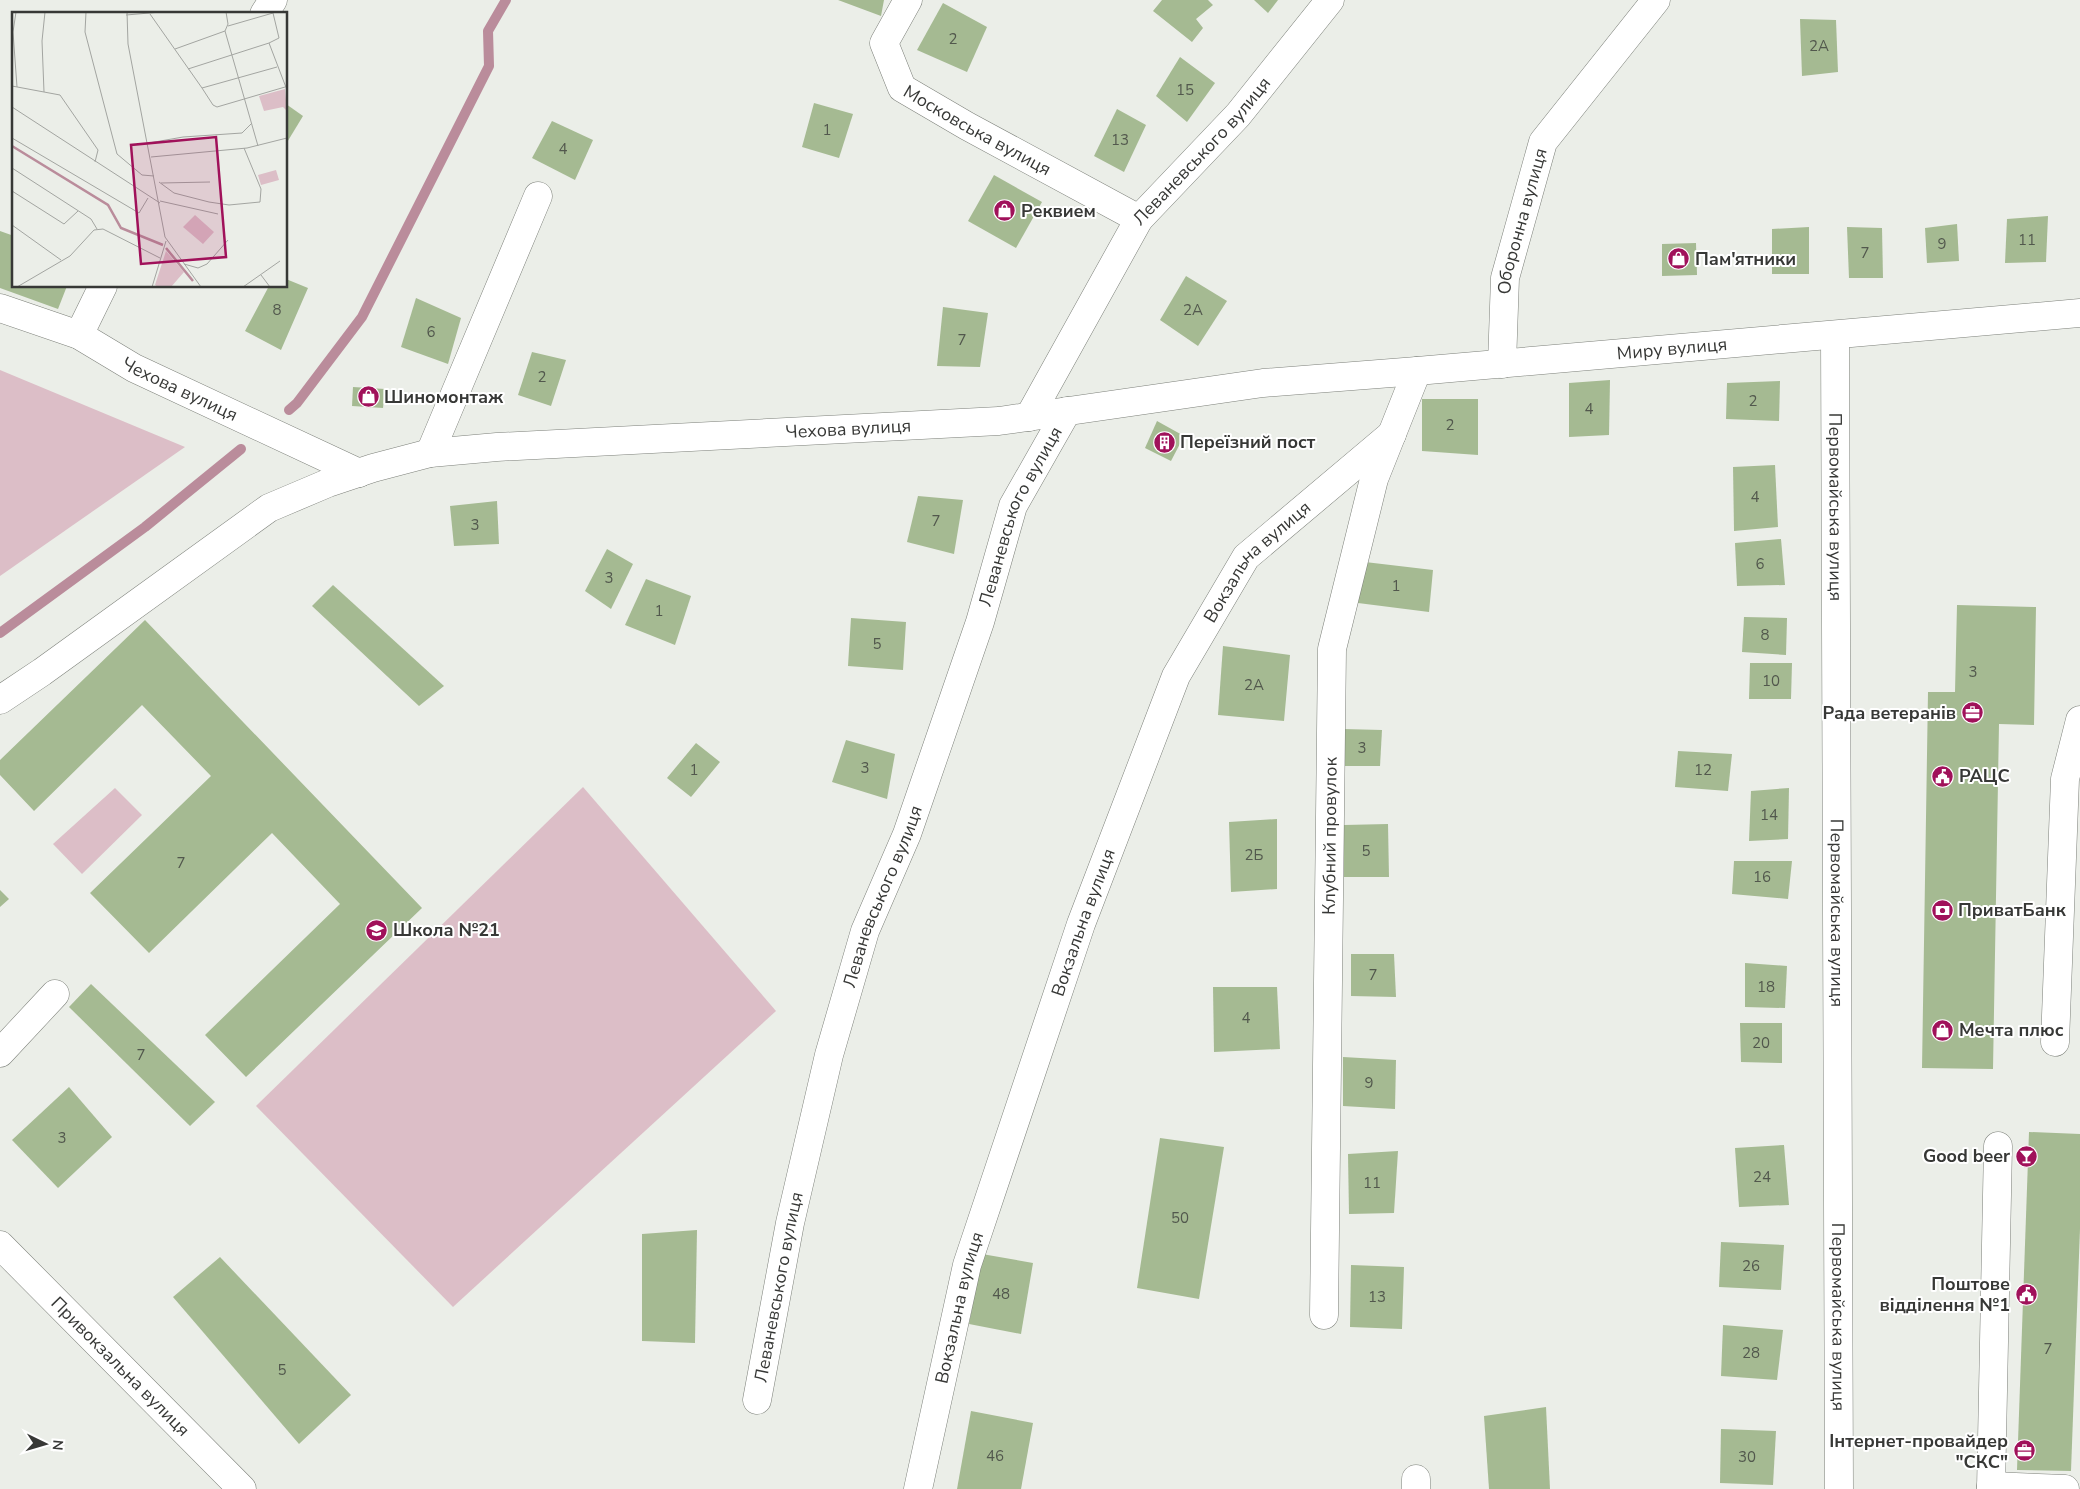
<svg xmlns="http://www.w3.org/2000/svg" width="2080" height="1489" viewBox="0 0 2080 1489" font-family="'Nunito Sans',sans-serif">
  <style>
    .green { fill: #dcbec7 }
    .lines { fill: none; stroke-linecap: round; stroke-linejoin: round }
    .stream { stroke: #ba8c9b; stroke-width: 10 }
    .building { fill: #a5ba92 }
    .minor-casing { stroke: #7d807a; stroke-width: 29 }
    .minor { stroke: #fff; stroke-width: 28 }
    .labels { text-anchor: middle; stroke-width: 4; stroke-linejoin: round; paint-order: stroke }
    .number-label { font-size: 15px; fill: #52584d }
    .street-label { font-size: 18px; fill: #373836; stroke: #fff }
    .poi-label { font-size: 18px; font-weight: bold; fill: #373836; stroke: #fff; text-anchor: start }
    .inset-river { fill: none; stroke: #ba8c9b; stroke-width: 2.5 }
    .inset-road { fill: none; stroke: #a3a5a1; stroke-width: 1 }
    .view { fill: #a0115a; fill-opacity: 0.15; stroke: #a0115a; stroke-width: 2.5 }
    .inset-edge { fill: none; stroke: #373836; stroke-width: 2.5 }
  </style>
  <rect width="100%" height="100%" fill="#ebeee8"/>
  <g class="green">
    <path d="M0 370 185 447 0 576Z"/>
    <path d="M583 787 776 1011 453 1307 256 1106Z"/>
    <path d="M115 788 142 815 82 874 53 844Z"/>
  </g>
  <g class="lines">
    <g class="stream">
      <path d="M289 410 297 403 362 317 489 66 488 31 506 0"/>
      <path d="M0 633 145 527 241 449"/>
    </g>
  </g>
  <g class="building">
    <path d="M838 0H884L881 16Z"/>
    <path d="M1162 0H1208L1213 5 1196 19 1203 28 1192 42 1153 11Z"/>
    <path d="M1254 0H1278L1268 13Z"/>
    <path d="M943 3 987 27 967 72 917 50Z"/>
    <path d="M1800 19 1836 20 1838 72 1802 76Z"/>
    <path d="M1180 57 1215 83 1187 122 1156 96Z"/>
    <path d="M814 103 853 114 839 158 802 147Z"/>
    <path d="M286 104 303 116 286 144Z"/>
    <path d="M1117 109 1146 125 1124 172 1094 156Z"/>
    <path d="M552 121 593 140 575 180 532 158Z"/>
    <path d="M994 175 1042 202 1016 248 968 221Z"/>
    <path d="M2048 216 2046 262 2005 263 2007 219Z"/>
    <path d="M1957 224 1959 261 1927 263 1925 228Z"/>
    <path d="M1809 227V274H1772V229Z"/>
    <path d="M1847 227 1882 228 1883 278H1849Z"/>
    <path d="M0 231 14 236V286H67L58 309 0 288Z"/>
    <path d="M1696 243 1697 275 1662 276V244Z"/>
    <path d="M1186 276 1227 301 1198 346 1160 320Z"/>
    <path d="M286 279 308 288 281 350 245 331 269 286H286Z"/>
    <path d="M416 298 461 318 448 364 401 347Z"/>
    <path d="M943 307 988 313 980 367 937 366Z"/>
    <path d="M532 352 566 360 551 406 518 395Z"/>
    <path d="M1610 380 1609 435 1569 437V383Z"/>
    <path d="M1780 381 1779 421 1726 419 1727 383Z"/>
    <path d="M353 387 385 389 383 408 352 406Z"/>
    <path d="M1422 399H1478V455L1422 451Z"/>
    <path d="M1157 421 1184 436 1171 461 1145 448Z"/>
    <path d="M1775 465 1778 527 1734 531 1733 467Z"/>
    <path d="M918 496 963 500 954 554 907 542Z"/>
    <path d="M497 501 499 544 454 546 450 506Z"/>
    <path d="M1781 539 1785 585 1737 586 1735 543Z"/>
    <path d="M607 549 633 564 611 609 585 591Z"/>
    <path d="M1365 562 1433 570 1429 612 1358 603Z"/>
    <path d="M646 579 691 596 675 645 625 625Z"/>
    <path d="M333 585 444 686 419 706 312 606Z"/>
    <path d="M1957 605 2036 607 2034 725 1999 724 1993 1069 1922 1068 1928 692H1955Z"/>
    <path d="M1744 617 1787 618 1786 655 1742 652Z"/>
    <path d="M851 618 906 622 903 670 848 666Z"/>
    <path d="M145 620 422 908 246 1077 205 1035 340 904 272 833 149 953 90 893 211 776 142 705 34 811 0 775V760Z"/>
    <path d="M1223 646 1290 655 1284 721 1218 715Z"/>
    <path d="M1750 663H1792L1791 699H1749Z"/>
    <path d="M1343 729 1382 730 1380 766H1342Z"/>
    <path d="M846 740 895 754 887 799 832 782Z"/>
    <path d="M696 743 720 762 691 797 667 778Z"/>
    <path d="M1678 751 1732 754 1728 791 1675 787Z"/>
    <path d="M1789 788 1788 839 1749 841 1751 791Z"/>
    <path d="M1277 819V889L1231 892 1229 822Z"/>
    <path d="M1388 824 1389 877H1344V825Z"/>
    <path d="M1734 861H1792L1788 899 1732 894Z"/>
    <path d="M0 890 9 899 0 907Z"/>
    <path d="M1351 954H1394L1396 997 1351 996Z"/>
    <path d="M1745 963 1787 966 1785 1008 1745 1007Z"/>
    <path d="M91 984 215 1102 190 1126 69 1007Z"/>
    <path d="M1213 987H1277L1280 1049 1214 1052Z"/>
    <path d="M1740 1023H1782V1063L1741 1062Z"/>
    <path d="M1343 1057 1396 1060 1395 1109 1343 1106Z"/>
    <path d="M69 1087 112 1137 58 1188 12 1140Z"/>
    <path d="M2029 1132 2080 1134V1229L2071 1471 2017 1470Z"/>
    <path d="M1160 1138 1224 1147 1199 1299 1137 1288Z"/>
    <path d="M1784 1145 1789 1205 1739 1207 1735 1148Z"/>
    <path d="M1398 1151 1394 1213 1349 1214 1348 1154Z"/>
    <path d="M697 1230 695 1343 642 1341V1234Z"/>
    <path d="M1721 1242 1784 1245 1781 1290 1719 1287Z"/>
    <path d="M982 1254 1033 1263 1021 1334 969 1324Z"/>
    <path d="M220 1257 351 1395 299 1444 173 1297Z"/>
    <path d="M1351 1265 1404 1267 1402 1329 1350 1327Z"/>
    <path d="M1723 1325 1783 1330 1777 1380 1721 1376Z"/>
    <path d="M1546 1407 1550 1489H1489L1484 1416Z"/>
    <path d="M971 1411 1033 1423 1021 1489H957Z"/>
    <path d="M1721 1429 1776 1431 1773 1485 1720 1483Z"/>
  </g>
  <g class="lines">
    <defs>
      <g id="minor">
        <path id="s1" d="M908 0 884 43 902 88 967 126 1139 219"/>
        <path d="M264 14 273 0"/>
        <path id="s2" d="M0 308 79 335 134 368 359 473"/>
        <path d="M79 335 103 286"/>
        <path id="s3" d="M1835 335 1839 1489"/>
        <path id="s4" d="M1502 364 1505 278 1543 142 1656 0"/>
        <path id="s5" d="M1029 417 1139 219 1238 115 1330 0"/>
        <path d="M430 453 538 196"/>
        <path id="s6" d="M0 700 42 672 269 508 328 483 373 468 430 453 497 447 999 421 1263 383 1417 371 2080 313"/>
        <path d="M2055 1042 2065 779 2080 720"/>
        <path d="M0 1053 55 994"/>
        <path id="s7" d="M0 1245 242 1489"/>
        <path id="s8" d="M1324 1315 1332 649 1374 479 1417 371"/>
        <path id="s9" d="M757 1400 790 1223 829 1055 865 931 907 834 980 622 1013 506 1067 411"/>
        <path d="M1991 1486 2065 1489"/>
        <path id="s10" d="M918 1489 967 1265 1081 924 1176 676 1246 557 1392 434"/>
        <path d="M1416 1489V1479"/>
        <path d="M1991 1489 1998 1146"/>
      </g>
    </defs>
    <use href="#minor" class="minor-casing"/>
    <use href="#minor" class="minor"/>
  </g>
  <defs>
    <symbol id="shop-disc" viewBox="-11 -11 22 22"><circle r="9.5" fill="#a0115a" stroke="#fff"/><path d="M-5-2.5h2.3a2.7 3.5 0 0 1 5.4 0H5L5.5 6h-11ZM-1.5-2.5h3a1.5 2.3 0 0 0-3 0Z" fill="#fff"/></symbol>
    <symbol id="building-disc" viewBox="-11 -11 22 22"><circle r="9.5" fill="#a0115a" stroke="#fff"/><path d="M-4-6H4V6H1V3H-1V6H-4ZM-2.5-4.3h1.7v1.8h-1.7ZM.8-4.3h1.7v1.8H.8ZM-2.5-1h1.7V.8h-1.7ZM.8-1h1.7V.8H.8Z" fill="#fff"/></symbol>
    <symbol id="office-disc" viewBox="-11 -11 22 22"><circle r="9.5" fill="#a0115a" stroke="#fff"/><path d="M-6-3h4V-5.5h4V-3h4V5H-6ZM-1-4.5V-3h2v-1.5ZM-6 0V1H6V0Z" fill="#fff"/></symbol>
    <symbol id="civic-disc" viewBox="-11 -11 22 22"><circle r="9.5" fill="#a0115a" stroke="#fff"/><path d="M-.6-6.5H3V-4.5H.6V-3L4-1V1h2V6H-6V1h2V-1L-.6-3ZM-1.2 2.5V6h2.4V2.5Z" fill="#fff"/></symbol>
    <symbol id="bank-disc" viewBox="-11 -11 22 22"><circle r="9.5" fill="#a0115a" stroke="#fff"/><path d="M-6-4H6V4H-6ZM0-2.3a2.3 2.3 0 1 0 0 4.6a2.3 2.3 0 1 0 0-4.6Z" fill="#fff"/></symbol>
    <symbol id="school-disc" viewBox="-11 -11 22 22"><circle r="9.5" fill="#a0115a" stroke="#fff"/><path d="M0-5L7-2L0 1L-7-2ZM-4 1L0 2.5L4 1V4Q0 6-4 4Z" fill="#fff"/></symbol>
    <symbol id="bar-disc" viewBox="-11 -11 22 22"><circle r="9.5" fill="#a0115a" stroke="#fff"/><path d="M-6-5H6L.8 .8V4.5H3.5V6h-7V4.5H-.8V.8Z" fill="#fff"/></symbol>
  </defs>
  <g fill-rule="evenodd">
    <use href="#shop-disc" x="992" y="198" width="25" height="25"/>
    <use href="#shop-disc" x="1666" y="246" width="25" height="25"/>
    <use href="#shop-disc" x="356" y="384" width="25" height="25"/>
    <use href="#building-disc" x="1152" y="430" width="25" height="25"/>
    <use href="#office-disc" x="1960" y="700" width="25" height="25"/>
    <use href="#civic-disc" x="1930" y="764" width="25" height="25"/>
    <use href="#bank-disc" x="1930" y="898" width="25" height="25"/>
    <use href="#school-disc" x="364" y="918" width="25" height="25"/>
    <use href="#shop-disc" x="1930" y="1018" width="25" height="25"/>
    <use href="#bar-disc" x="2014" y="1144" width="25" height="25"/>
    <use href="#civic-disc" x="2014" y="1282" width="25" height="25"/>
    <use href="#office-disc" x="2012" y="1438" width="25" height="25"/>
  </g>
  <g class="labels">
    <g class="number-label">
      <text x="953" y="44">2</text>
      <text x="1819" y="51">2А</text>
      <text x="1185" y="95">15</text>
      <text x="827" y="135">1</text>
      <text x="1120" y="145">13</text>
      <text x="563" y="154">4</text>
      <text x="2027" y="245">11</text>
      <text x="1942" y="249">9</text>
      <text x="1865" y="258">7</text>
      <text x="277" y="315">8</text>
      <text x="1193" y="315">2А</text>
      <text x="431" y="337">6</text>
      <text x="962" y="345">7</text>
      <text x="542" y="382">2</text>
      <text x="1753" y="406">2</text>
      <text x="1589" y="414">4</text>
      <text x="1450" y="430">2</text>
      <text x="1755" y="502">4</text>
      <text x="936" y="526">7</text>
      <text x="475" y="530">3</text>
      <text x="1760" y="569">6</text>
      <text x="609" y="583">3</text>
      <text x="1396" y="591">1</text>
      <text x="659" y="616">1</text>
      <text x="1765" y="640">8</text>
      <text x="877" y="649">5</text>
      <text x="1973" y="677">3</text>
      <text x="1771" y="686">10</text>
      <text x="1254" y="690">2А</text>
      <text x="1362" y="753">3</text>
      <text x="865" y="773">3</text>
      <text x="694" y="775">1</text>
      <text x="1703" y="775">12</text>
      <text x="1769" y="820">14</text>
      <text x="1366" y="856">5</text>
      <text x="1254" y="860">2Б</text>
      <text x="181" y="868">7</text>
      <text x="1762" y="882">16</text>
      <text x="1373" y="980">7</text>
      <text x="1766" y="992">18</text>
      <text x="1246" y="1023">4</text>
      <text x="1761" y="1048">20</text>
      <text x="141" y="1060">7</text>
      <text x="1369" y="1088">9</text>
      <text x="62" y="1143">3</text>
      <text x="1762" y="1182">24</text>
      <text x="1372" y="1188">11</text>
      <text x="1180" y="1223">50</text>
      <text x="1751" y="1271">26</text>
      <text x="1001" y="1299">48</text>
      <text x="1377" y="1302">13</text>
      <text x="2048" y="1354">7</text>
      <text x="1751" y="1358">28</text>
      <text x="282" y="1375">5</text>
      <text x="995" y="1461">46</text>
      <text x="1747" y="1462">30</text>
    </g>
    <g class="street-label">
      <text dy="6" stroke="none"><textPath href="#s1" startOffset="184">Московська вулиця</textPath></text>
      <text dy="6" stroke="none"><textPath href="#s5" startOffset="319">Леваневського вулиця</textPath></text>
      <text dy="6" stroke="none"><textPath href="#s4" startOffset="145">Оборонна вулиця</textPath></text>
      <text dy="6" stroke="none"><textPath href="#s6" startOffset="1748">Миру вулиця</textPath></text>
      <text dy="6" stroke="none"><textPath href="#s2" startOffset="198">Чехова вулиця</textPath></text>
      <text dy="6" stroke="none"><textPath href="#s6" startOffset="920">Чехова вулиця</textPath></text>
      <text dy="6" stroke="none"><textPath href="#s3" startOffset="172">Первомайська вулиця</textPath></text>
      <text dy="6" stroke="none"><textPath href="#s9" startOffset="925">Леваневського вулиця</textPath></text>
      <text dy="6" stroke="none"><textPath href="#s10" startOffset="996">Вокзальна вулиця</textPath></text>
      <text dy="6" stroke="none"><textPath href="#s8" startOffset="479">Клубний провулок</textPath></text>
      <text dy="6" stroke="none"><textPath href="#s9" startOffset="520">Леваневського вулиця</textPath></text>
      <text dy="6" stroke="none"><textPath href="#s3" startOffset="578">Первомайська вулиця</textPath></text>
      <text dy="6" stroke="none"><textPath href="#s10" startOffset="591">Вокзальна вулиця</textPath></text>
      <text dy="6" stroke="none"><textPath href="#s9" startOffset="115">Леваневського вулиця</textPath></text>
      <text dy="6" stroke="none"><textPath href="#s10" startOffset="186">Вокзальна вулиця</textPath></text>
      <text dy="6" stroke="none"><textPath href="#s3" startOffset="982">Первомайська вулиця</textPath></text>
      <text dy="6" stroke="none"><textPath href="#s7" startOffset="171">Привокзальна вулиця</textPath></text>
    </g>
    <g class="poi-label">
      <text x="1021" y="217">Реквием</text>
      <text x="1695" y="265">Пам'ятники</text>
      <text x="384" y="403">Шиномонтаж</text>
      <text x="1180" y="448">Переїзний пост</text>
      <text x="1956" y="719" text-anchor="end">Рада ветеранів</text>
      <text x="1959" y="782">РАЦС</text>
      <text x="1958" y="916">ПриватБанк</text>
      <text x="393" y="936">Школа №21</text>
      <text x="1959" y="1036">Мечта плюс</text>
      <text x="2010" y="1162" text-anchor="end">Good beer</text>
      <text x="2010" y="1290" text-anchor="end">Поштове<tspan x="2010" dy="21">відділення №1</tspan></text>
      <text x="2008" y="1447" text-anchor="end">Інтернет-провайдер<tspan x="2008" dy="21">"СКС"</tspan></text>
    </g>
  </g>
  <g transform="translate(12 12)">
    <rect width="275" height="275" fill="#ebeee8"/>
    <path d="M273 77 275 99 271 95 252 99 247 84ZM264 158 267 168 249 173 246 163ZM183 203 202 220 191 232 171 215ZM154 239 172 260 159 275H146L143 273Z" fill="#dcbec7"/>
    <path class="inset-river" d="M0 134 96 193 109 216 151 233M154 236 181 269"/>
    <path class="inset-road" d="M4 0 1 20 5 75M74 0 73 20 105 142 130 163 142 164M115 0 116 32 153 225 189 275M214 0 216 12 213 19 246 134M138 2 190 76 265 55M114 3 149 0M216 14 261 1 267 26 257 31 275 78M163 37 213 19M176 57 257 31M0 74 48 83 86 138 83 150M190 76 201 93 205 95 273 75M32 80 30 29 33 0M0 95 148 191M0 126 127 201 136 186M137 131 171 125 230 121 240 111M139 145 235 136 275 126M0 156 79 207 85 217M147 170 162 181 197 190 217 193 248 190 249 177 232 136M149 171 198 170M0 179 52 212 66 199M148 189 206 202M0 213 49 248M172 252 186 256 195 252 216 228M249 263 258 275M5 275 58 244 82 218 91 217 148 246M140 275 154 229M231 275 268 249"/>
    <path class="view" d="M204 125 214 245 129 252 119 133Z"/>
    <rect width="275" height="275" class="inset-edge"/>
  </g>
  <g transform="translate(45 1444) rotate(95)" stroke="#ffffff" stroke-width="4" paint-order="stroke">
  <path d="M0-4L9 19L0 12L-9 19Z" fill="#373836"/>
  <text y="-8" font-size="14" font-weight="bold" text-anchor="middle" fill="#373836">N</text>
  </g>
</svg>
